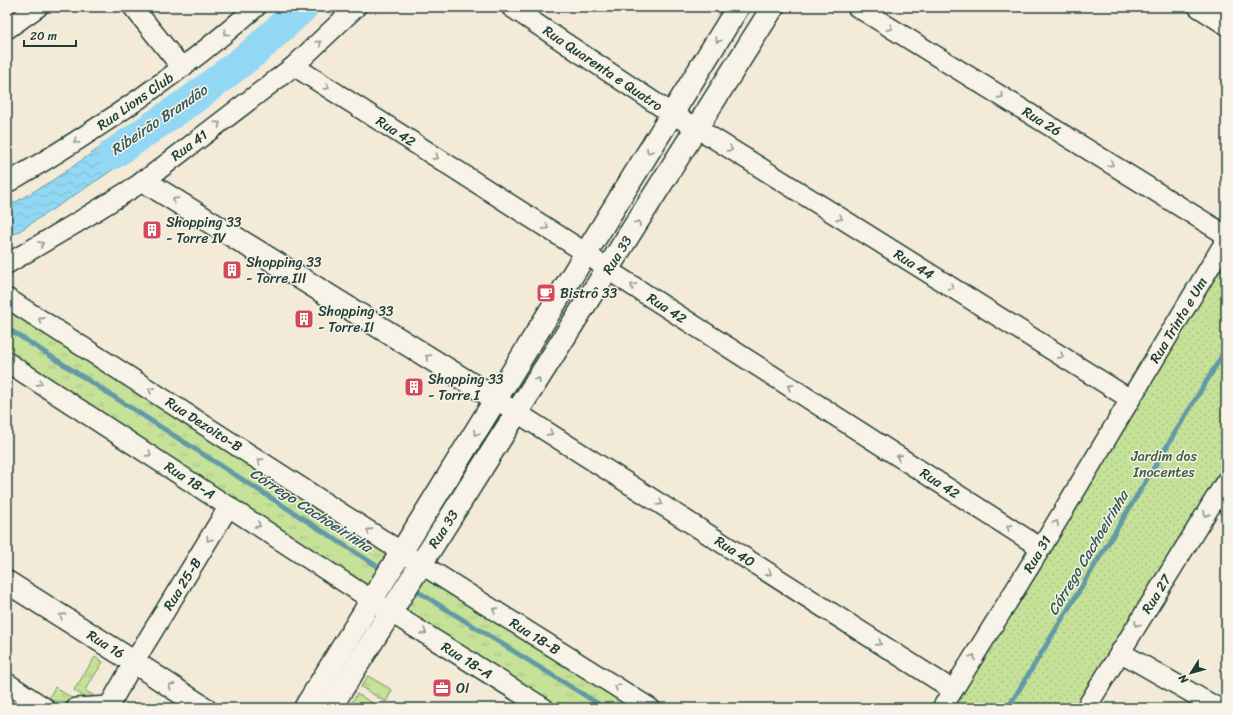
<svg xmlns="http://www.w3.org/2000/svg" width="1233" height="715" viewBox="0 0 1233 715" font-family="Sriracha,sans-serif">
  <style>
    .grass { fill: url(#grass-tufts); stroke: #728f66 }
    .park { fill: url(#park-dots); stroke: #728f66 }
    .water { fill: url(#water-waves); stroke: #649aa7 }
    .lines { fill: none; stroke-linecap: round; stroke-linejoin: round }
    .stream { stroke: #649aa7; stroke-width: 5 }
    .river { stroke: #92d8f4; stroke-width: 31 }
    .street-casing { stroke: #1f3d34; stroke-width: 22 }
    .secondary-casing { stroke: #1f3d34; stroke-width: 25 }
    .street { stroke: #f7f3e8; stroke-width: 19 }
    .secondary { stroke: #f7f3e8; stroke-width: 22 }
    .oneway { stroke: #8b988e }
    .labels { text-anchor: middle; stroke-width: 3; stroke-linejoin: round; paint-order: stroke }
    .street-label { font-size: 14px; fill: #1f3d34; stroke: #f7f3e8 }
    .poi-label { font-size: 14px; fill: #1f3d34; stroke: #f7f3e8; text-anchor: start }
    .park-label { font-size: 14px; fill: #405e48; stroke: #f7f3e8 }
    .water-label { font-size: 15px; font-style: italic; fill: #365c5a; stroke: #f7f3e8 }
  </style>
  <defs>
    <pattern id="grass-tufts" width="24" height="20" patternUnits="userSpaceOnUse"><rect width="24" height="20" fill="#c6e198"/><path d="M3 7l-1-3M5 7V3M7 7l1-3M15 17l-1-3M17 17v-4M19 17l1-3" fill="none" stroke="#aac284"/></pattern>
    <pattern id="park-dots" width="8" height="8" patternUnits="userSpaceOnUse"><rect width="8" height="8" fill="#c6e198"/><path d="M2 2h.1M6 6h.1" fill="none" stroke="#aac284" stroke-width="1.8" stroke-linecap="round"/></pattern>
    <pattern id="water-waves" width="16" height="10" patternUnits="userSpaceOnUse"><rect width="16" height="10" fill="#92d8f4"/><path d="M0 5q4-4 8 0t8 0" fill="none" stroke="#7dbad2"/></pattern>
  </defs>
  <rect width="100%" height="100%" fill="#f3ebd8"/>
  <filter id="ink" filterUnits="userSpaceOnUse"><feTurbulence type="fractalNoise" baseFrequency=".025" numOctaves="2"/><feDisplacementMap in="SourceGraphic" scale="8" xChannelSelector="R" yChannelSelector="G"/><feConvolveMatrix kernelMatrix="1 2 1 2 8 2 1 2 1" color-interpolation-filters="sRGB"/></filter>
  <g filter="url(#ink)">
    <g class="grass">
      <path d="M7 298 397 549 372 600 7 362Z"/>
      <path d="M418 568 650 708H544L396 615Z"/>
      <path d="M95 657 103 662 85 690 100 700 90 701 74 690Z"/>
      <path d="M368 676 392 690 386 702 361 687Z"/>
      <path d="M55 687 78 702 52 701 50 699V696Z"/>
      <path d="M357 694 382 708H348Z"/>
    </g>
    <path class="park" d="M1226 240V481L1086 708H942Z"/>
    <path class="water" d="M140 120 155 140 102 177 7 239V207L53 180Z"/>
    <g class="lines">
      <g class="stream">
        <path d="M7 328 383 570"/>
        <path d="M412 588 605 708"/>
        <path d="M1008 708 1226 349"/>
      </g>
      <path class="river" d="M113 154 193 99 254 52 303 7"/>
      <defs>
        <g id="street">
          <path d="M133 7 182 68"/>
          <path d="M511 7 672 114 697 128 1130 399"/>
          <path d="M857 7 1226 235"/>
          <path d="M1198 7 1226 25"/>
          <path d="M7 29 38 7"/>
          <path d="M294 66 586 253 608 270 1041 548"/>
          <path d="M7 183C95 132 179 75 256 7"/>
          <path d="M7 264 78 222 144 181 294 66 356 7"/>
          <path d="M7 298 397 549 650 708"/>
          <path d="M7 362 390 612 544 708"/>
          <path d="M497 400 953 690"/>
          <path d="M1120 652 1218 708"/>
          <path d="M7 683 45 708"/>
          <path d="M109 706 134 662 229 506"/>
          <path d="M76 708 109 706"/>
          <path d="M942 708 1041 548 1226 240"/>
          <path d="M1086 708 1226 481"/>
        </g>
        <g id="secondary">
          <path d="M144 181 497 400"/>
          <path d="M7 582 134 662 204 708"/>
          <path d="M305 708 738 7"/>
          <path d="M330 708 773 7"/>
        </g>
      </defs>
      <use href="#street" class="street-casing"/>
      <use href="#secondary" class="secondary-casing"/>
      <use href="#street" class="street"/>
      <use href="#secondary" class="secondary"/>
    </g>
    <defs><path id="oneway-chevron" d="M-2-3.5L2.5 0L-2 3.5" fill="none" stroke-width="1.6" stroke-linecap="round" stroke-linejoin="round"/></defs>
    <g class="oneway">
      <use href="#oneway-chevron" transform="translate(890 28) rotate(32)"/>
      <use href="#oneway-chevron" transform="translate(226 33) rotate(141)"/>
      <use href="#oneway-chevron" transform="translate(718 40) rotate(122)"/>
      <use href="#oneway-chevron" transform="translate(319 43) rotate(-44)"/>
      <use href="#oneway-chevron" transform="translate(327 87) rotate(33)"/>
      <use href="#oneway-chevron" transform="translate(1001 96) rotate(32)"/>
      <use href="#oneway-chevron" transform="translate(218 124) rotate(-37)"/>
      <use href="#oneway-chevron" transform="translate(76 141) rotate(148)"/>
      <use href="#oneway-chevron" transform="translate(730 149) rotate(32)"/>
      <use href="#oneway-chevron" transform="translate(649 151) rotate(122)"/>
      <use href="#oneway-chevron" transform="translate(436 157) rotate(33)"/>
      <use href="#oneway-chevron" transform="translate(1111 164) rotate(32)"/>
      <use href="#oneway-chevron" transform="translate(175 200) rotate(-148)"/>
      <use href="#oneway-chevron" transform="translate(840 218) rotate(32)"/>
      <use href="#oneway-chevron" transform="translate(638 223) rotate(-58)"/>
      <use href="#oneway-chevron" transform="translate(546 227) rotate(33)"/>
      <use href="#oneway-chevron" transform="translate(41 244) rotate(-30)"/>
      <use href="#oneway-chevron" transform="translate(633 286) rotate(-147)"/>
      <use href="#oneway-chevron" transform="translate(951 287) rotate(32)"/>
      <use href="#oneway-chevron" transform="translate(41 320) rotate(-147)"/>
      <use href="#oneway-chevron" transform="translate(1061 356) rotate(32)"/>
      <use href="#oneway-chevron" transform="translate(428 357) rotate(-148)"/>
      <use href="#oneway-chevron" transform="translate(538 380) rotate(-58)"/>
      <use href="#oneway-chevron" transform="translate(40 383) rotate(32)"/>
      <use href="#oneway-chevron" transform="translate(790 387) rotate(-147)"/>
      <use href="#oneway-chevron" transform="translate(151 390) rotate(-147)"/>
      <use href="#oneway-chevron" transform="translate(476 433) rotate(122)"/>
      <use href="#oneway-chevron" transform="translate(550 433) rotate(33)"/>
      <use href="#oneway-chevron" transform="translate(149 454) rotate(33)"/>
      <use href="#oneway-chevron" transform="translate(899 457) rotate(-147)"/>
      <use href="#oneway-chevron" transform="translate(260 461) rotate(-147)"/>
      <use href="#oneway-chevron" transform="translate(660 503) rotate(33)"/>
      <use href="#oneway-chevron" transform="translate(1206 514) rotate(122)"/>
      <use href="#oneway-chevron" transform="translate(1056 523) rotate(-59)"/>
      <use href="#oneway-chevron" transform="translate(258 525) rotate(33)"/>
      <use href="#oneway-chevron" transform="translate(1009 527) rotate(-147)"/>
      <use href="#oneway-chevron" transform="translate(369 531) rotate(-147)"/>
      <use href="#oneway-chevron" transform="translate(209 539) rotate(122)"/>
      <use href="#oneway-chevron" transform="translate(769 573) rotate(33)"/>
      <use href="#oneway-chevron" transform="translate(495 610) rotate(-148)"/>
      <use href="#oneway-chevron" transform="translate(62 616) rotate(-148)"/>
      <use href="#oneway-chevron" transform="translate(1137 624) rotate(122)"/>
      <use href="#oneway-chevron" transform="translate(424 632) rotate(32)"/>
      <use href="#oneway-chevron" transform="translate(879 643) rotate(33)"/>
      <use href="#oneway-chevron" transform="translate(973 657) rotate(-58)"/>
      <use href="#oneway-chevron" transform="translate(171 686) rotate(-147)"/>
      <use href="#oneway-chevron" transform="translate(617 687) rotate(-148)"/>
    </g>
  </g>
  <defs>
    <symbol id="building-square" viewBox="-11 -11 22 22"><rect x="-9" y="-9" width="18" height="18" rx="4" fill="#d1495b" stroke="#f7f3e8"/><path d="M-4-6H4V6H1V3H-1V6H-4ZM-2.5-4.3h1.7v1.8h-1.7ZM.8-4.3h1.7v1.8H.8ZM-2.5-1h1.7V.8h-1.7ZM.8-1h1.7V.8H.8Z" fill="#fff"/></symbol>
    <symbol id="cafe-square" viewBox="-11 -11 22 22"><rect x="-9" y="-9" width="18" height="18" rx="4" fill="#d1495b" stroke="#f7f3e8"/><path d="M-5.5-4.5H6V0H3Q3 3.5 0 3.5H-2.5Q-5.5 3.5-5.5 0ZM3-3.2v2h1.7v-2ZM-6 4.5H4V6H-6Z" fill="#fff"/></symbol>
    <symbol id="office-square" viewBox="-11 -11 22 22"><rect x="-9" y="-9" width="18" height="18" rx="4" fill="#d1495b" stroke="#f7f3e8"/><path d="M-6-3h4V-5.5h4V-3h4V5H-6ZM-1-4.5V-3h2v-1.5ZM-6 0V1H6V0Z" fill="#fff"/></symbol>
  </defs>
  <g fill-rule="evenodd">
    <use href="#building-square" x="141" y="219" width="22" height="22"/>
    <use href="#building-square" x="221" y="259" width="22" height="22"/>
    <use href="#cafe-square" x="535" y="282" width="22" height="22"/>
    <use href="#building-square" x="293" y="308" width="22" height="22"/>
    <use href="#building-square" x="403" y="376" width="22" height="22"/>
    <use href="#office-square" x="431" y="677" width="22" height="22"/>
  </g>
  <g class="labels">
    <g class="street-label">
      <text transform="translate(603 68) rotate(34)" y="5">Rua Quarenta e Quatro</text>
      <text transform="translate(135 101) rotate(-35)" y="5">Rua Lions Club</text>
      <text transform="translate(1042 121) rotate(32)" y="5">Rua 26</text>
      <text transform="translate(396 131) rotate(33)" y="5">Rua 42</text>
      <text transform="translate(189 145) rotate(-37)" y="5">Rua 41</text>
      <text transform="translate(617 255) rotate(-58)" y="5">Rua 33</text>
      <text transform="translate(914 264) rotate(32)" y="5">Rua 44</text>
      <text transform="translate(667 308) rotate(33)" y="5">Rua 42</text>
      <text transform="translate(1178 320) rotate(-59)" y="5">Rua Trinta e Um</text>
      <text transform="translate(204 424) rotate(33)" y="5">Rua Dezoito-B</text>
      <text transform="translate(190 480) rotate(33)" y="5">Rua 18-A</text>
      <text transform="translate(940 483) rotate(33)" y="5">Rua 42</text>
      <text transform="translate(443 529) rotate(-57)" y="5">Rua 33</text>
      <text transform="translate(735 551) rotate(33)" y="5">Rua 40</text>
      <text transform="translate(1037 554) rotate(-59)" y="5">Rua 31</text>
      <text transform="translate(182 584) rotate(-58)" y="5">Rua 25-B</text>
      <text transform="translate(1156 594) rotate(-58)" y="5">Rua 27</text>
      <text transform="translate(535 636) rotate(32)" y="5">Rua 18-B</text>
      <text transform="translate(106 644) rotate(32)" y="5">Rua 16</text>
      <text transform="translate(467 660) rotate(32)" y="5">Rua 18-A</text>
    </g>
    <g class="poi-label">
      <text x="166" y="227">Shopping 33<tspan x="166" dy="16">- Torre IV</tspan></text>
      <text x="246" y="267">Shopping 33<tspan x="246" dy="16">- Torre III</tspan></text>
      <text x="560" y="298">Bistrô 33</text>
      <text x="318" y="316">Shopping 33<tspan x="318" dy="16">- Torre II</tspan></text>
      <text x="428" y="384">Shopping 33<tspan x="428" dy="16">- Torre I</tspan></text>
      <text x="456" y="693">OI</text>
    </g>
    <g class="park-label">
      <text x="1164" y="461">Jardim dos<tspan x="1164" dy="16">Inocentes</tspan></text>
    </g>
    <g class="water-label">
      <text transform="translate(159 120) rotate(-34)" y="5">Ribeirão Brandão</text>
      <text transform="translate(311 510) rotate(33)" y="5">Córrego Cachoeirinha</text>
      <text transform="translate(1088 553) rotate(-59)" y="5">Córrego Cachoeirinha</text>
    </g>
  </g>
  <rect width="1233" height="715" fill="none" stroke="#f7f3e8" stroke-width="24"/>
  <rect x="12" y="12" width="1209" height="691" fill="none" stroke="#1f3d34" stroke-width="1.5" filter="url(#ink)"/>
  <g transform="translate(1191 673) rotate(233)" stroke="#f7f3e8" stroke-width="3" paint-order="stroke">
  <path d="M0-3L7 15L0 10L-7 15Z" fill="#1f3d34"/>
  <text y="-6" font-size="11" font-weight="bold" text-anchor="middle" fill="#1f3d34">N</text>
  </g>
  <path d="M24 40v6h52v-6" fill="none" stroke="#1f3d34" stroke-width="2"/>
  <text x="30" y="40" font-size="12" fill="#1f3d34" stroke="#f7f3e8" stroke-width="3" paint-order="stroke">20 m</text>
</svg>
